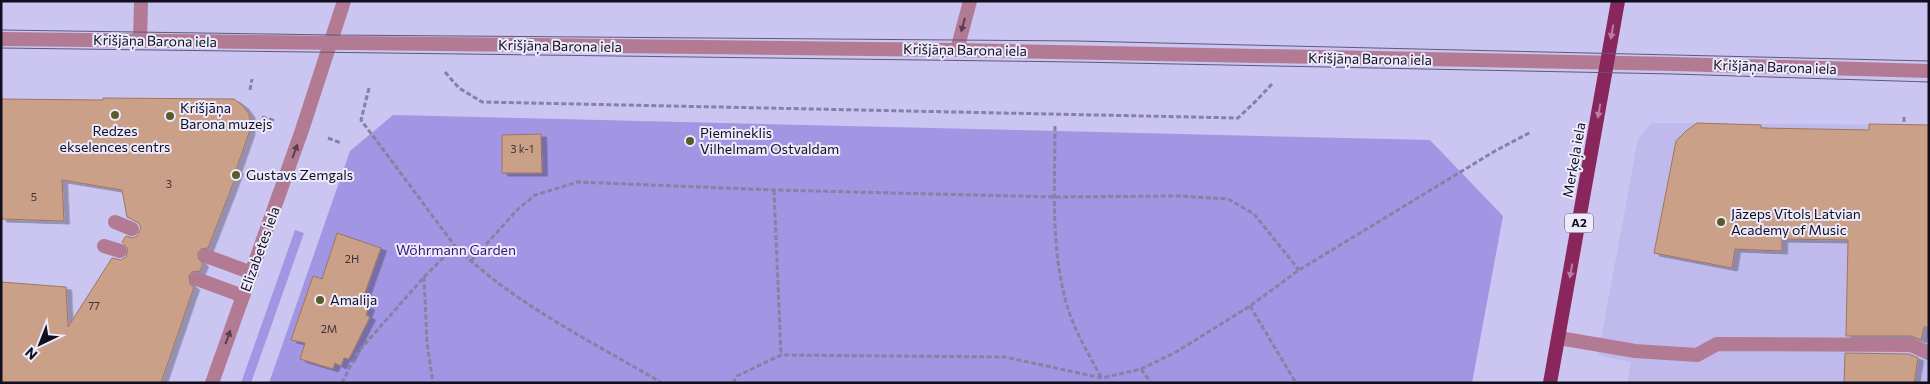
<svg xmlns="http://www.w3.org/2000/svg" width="1930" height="384" viewBox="0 0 1930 384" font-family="Commissioner,sans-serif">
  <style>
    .built { fill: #c0baec }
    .green { fill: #a295e4 }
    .building { fill: #cba088; stroke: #9e755e; filter: url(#shadow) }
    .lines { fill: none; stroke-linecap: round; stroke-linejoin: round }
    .path { stroke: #8682a3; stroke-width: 3; stroke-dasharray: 5 2.5; stroke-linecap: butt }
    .service { stroke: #b37a94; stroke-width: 14 }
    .minor { stroke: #b37a94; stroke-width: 14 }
    .tertiary { stroke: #b37a94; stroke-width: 14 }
    .trunk { stroke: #89265c; stroke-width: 14 }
    .tram { stroke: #5e5a75; stroke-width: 1 }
    .oneway { fill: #5a3f53 }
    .oneway2 { fill: #b67ea4 }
    .poi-dot { fill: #595b29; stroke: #eceafc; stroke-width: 2 }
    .labels { text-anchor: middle; stroke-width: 4; stroke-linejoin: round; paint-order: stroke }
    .number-label { font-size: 11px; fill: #403338 }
    .shield { fill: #eceafc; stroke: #535161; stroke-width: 1 }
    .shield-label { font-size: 12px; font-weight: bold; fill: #110f1e }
    .street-label { font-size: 14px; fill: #110f1e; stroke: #eceafc }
    .poi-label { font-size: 14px; fill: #110f1e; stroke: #eceafc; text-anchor: start }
    .park-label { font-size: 14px; fill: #361873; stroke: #eceafc }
  </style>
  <defs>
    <filter id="shadow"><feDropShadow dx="5.5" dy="3" stdDeviation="0" flood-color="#0004"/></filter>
  </defs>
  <rect width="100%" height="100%" fill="#cbc5f1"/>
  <path class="built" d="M1652 123 1929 125V383H1627L1631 362 1598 355 1638 139Z"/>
  <g class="green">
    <path d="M393 115 1430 140 1503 216 1472 383H269L350 151Z"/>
    <path d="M295 230 304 233 251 383H241Z"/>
  </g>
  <g class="building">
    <path d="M103 98 234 99 243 106 249 114 250 119 249 133 236 170 238 171 208 248 201 249 198 253V258L203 264 200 271 192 272 189 276 190 284 194 287 161 383H1V282L66 287 68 327 112 258 121 260 126 257 128 249 122 242 126 236 133 238 137 236 141 228 139 223 127 217 122 190 62 180 64 221 1 219V99L103 100Z"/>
    <path d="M1697 123 1761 125V128L1869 130V124L1929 125V327H1924L1921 340 1911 336H1846L1848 240 1782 239V251L1735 249 1732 268 1654 253 1676 141 1686 131Z"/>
    <path d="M541 134 542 173H502V135Z"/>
    <path d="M337 233 381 248 361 304 369 307 366 315 370 317 349 359 344 358 341 366 335 363 333 369 300 359 305 343 291 340 313 276 322 279Z"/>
    <path d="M1845 353 1909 354 1918 358 1914 383H1844Z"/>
  </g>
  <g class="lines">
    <g class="path">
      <path d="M272 2V1"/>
      <path d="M414 2V1"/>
      <path d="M445 72 459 88 482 102 1238 118 1257 100 1272 84"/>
      <path d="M369 88 361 120 455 246C514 304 591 341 662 383"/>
      <path d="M250 90 252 79"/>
      <path d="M262 117 276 121"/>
      <path d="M1904 117V125"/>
      <path d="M1055 126C1055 180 1051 237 1063 290 1069 321 1086 350 1101 377"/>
      <path d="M328 138 341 143"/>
      <path d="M774 190 781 355"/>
      <path d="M471 261 518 209 535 195 578 182 774 190 1055 197 1178 196 1228 199 1254 214 1299 270"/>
      <path d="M424 277 427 343 433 383"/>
      <path d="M1250 306 1296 383"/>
      <path d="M1141 369 1151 383"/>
      <path d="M342 383 357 353 424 277 455 246"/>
      <path d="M733 383 737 376 781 355 1005 357 1102 378 1141 369 1176 352 1250 306 1299 270 1495 151 1531 132"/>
    </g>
    <g class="service">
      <path d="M140 41 141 1"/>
      <path d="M115 222 132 229"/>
      <path d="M104 246 120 251"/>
      <path d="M206 256 252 273"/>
      <path d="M197 279 243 296"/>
      <path d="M1559 338 1635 351 1697 355 1717 344 1911 345 1929 353"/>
    </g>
    <g class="minor">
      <path d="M957 50 970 1"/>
      <path d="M212 383 302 130 344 1"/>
    </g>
    <path class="tertiary" d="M1 39 957 50 1674 64 1929 71"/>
    <path class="trunk" d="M1550 383 1618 1"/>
    <g class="tram">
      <path d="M1 30 334 35 1077 41 1929 61"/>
      <path d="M1 48 1076 62 1673 74 1929 82"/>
    </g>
  </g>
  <defs><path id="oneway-solid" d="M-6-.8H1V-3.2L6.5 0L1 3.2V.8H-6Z" transform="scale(1.25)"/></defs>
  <g class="oneway">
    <use href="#oneway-solid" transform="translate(963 25) rotate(105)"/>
    <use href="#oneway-solid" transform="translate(295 151) rotate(-70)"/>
    <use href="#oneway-solid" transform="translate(228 337) rotate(-70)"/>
  </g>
  <g class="oneway2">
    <use href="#oneway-solid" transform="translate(1612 32) rotate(100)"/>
    <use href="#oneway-solid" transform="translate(1599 111) rotate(100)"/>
    <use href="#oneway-solid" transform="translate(1571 271) rotate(100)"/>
  </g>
  <g class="poi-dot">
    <circle cx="115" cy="115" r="5"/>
    <circle cx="170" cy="116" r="5"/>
    <circle cx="690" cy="141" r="5"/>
    <circle cx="236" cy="175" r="5"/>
    <circle cx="1721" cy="222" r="5"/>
    <circle cx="320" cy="300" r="5"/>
  </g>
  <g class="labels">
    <g class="number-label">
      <text x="522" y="153">3 k-1</text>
      <text x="169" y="188">3</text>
      <text x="34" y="201">5</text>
      <text x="352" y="263">2H</text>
      <text x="94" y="310">77</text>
      <text x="329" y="333">2M</text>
    </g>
    <rect class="shield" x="1565" y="213.5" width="28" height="19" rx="4"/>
    <g class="shield-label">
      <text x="1579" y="227">A2</text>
    </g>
    <g class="street-label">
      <text transform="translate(155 41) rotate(1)" y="5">Krišjāņa Barona iela</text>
      <text transform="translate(560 46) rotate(1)" y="5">Krišjāņa Barona iela</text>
      <text transform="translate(965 50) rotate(1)" y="5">Krišjāņa Barona iela</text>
      <text transform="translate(1370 59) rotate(1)" y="5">Krišjāņa Barona iela</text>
      <text transform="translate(1775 67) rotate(2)" y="5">Krišjāņa Barona iela</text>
      <text transform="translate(1574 160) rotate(-80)" y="5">Merķeļa iela</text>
      <text transform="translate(260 249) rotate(-70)" y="5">Elizabetes iela</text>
    </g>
    <g class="poi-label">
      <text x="180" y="113">Krišjāņa<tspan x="180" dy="16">Barona muzejs</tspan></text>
      <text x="115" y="136" text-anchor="middle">Redzes<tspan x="115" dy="16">ekselences centrs</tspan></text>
      <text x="700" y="138">Piemineklis<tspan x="700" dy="16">Vilhelmam Ostvaldam</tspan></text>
      <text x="246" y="180">Gustavs Zemgals</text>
      <text x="1731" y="219">Jāzeps Vītols Latvian<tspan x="1731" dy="16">Academy of Music</tspan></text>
      <text x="330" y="305">Amalija</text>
    </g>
    <g class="park-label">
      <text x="456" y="255">Wöhrmann Garden</text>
    </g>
  </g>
  <rect width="1930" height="384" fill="none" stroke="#110f1e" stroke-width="5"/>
  <g transform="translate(40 344) rotate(223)" stroke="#eceafc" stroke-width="4" paint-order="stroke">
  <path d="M0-4L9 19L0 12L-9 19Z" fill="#110f1e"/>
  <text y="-8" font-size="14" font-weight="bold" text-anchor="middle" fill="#110f1e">N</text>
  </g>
</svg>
